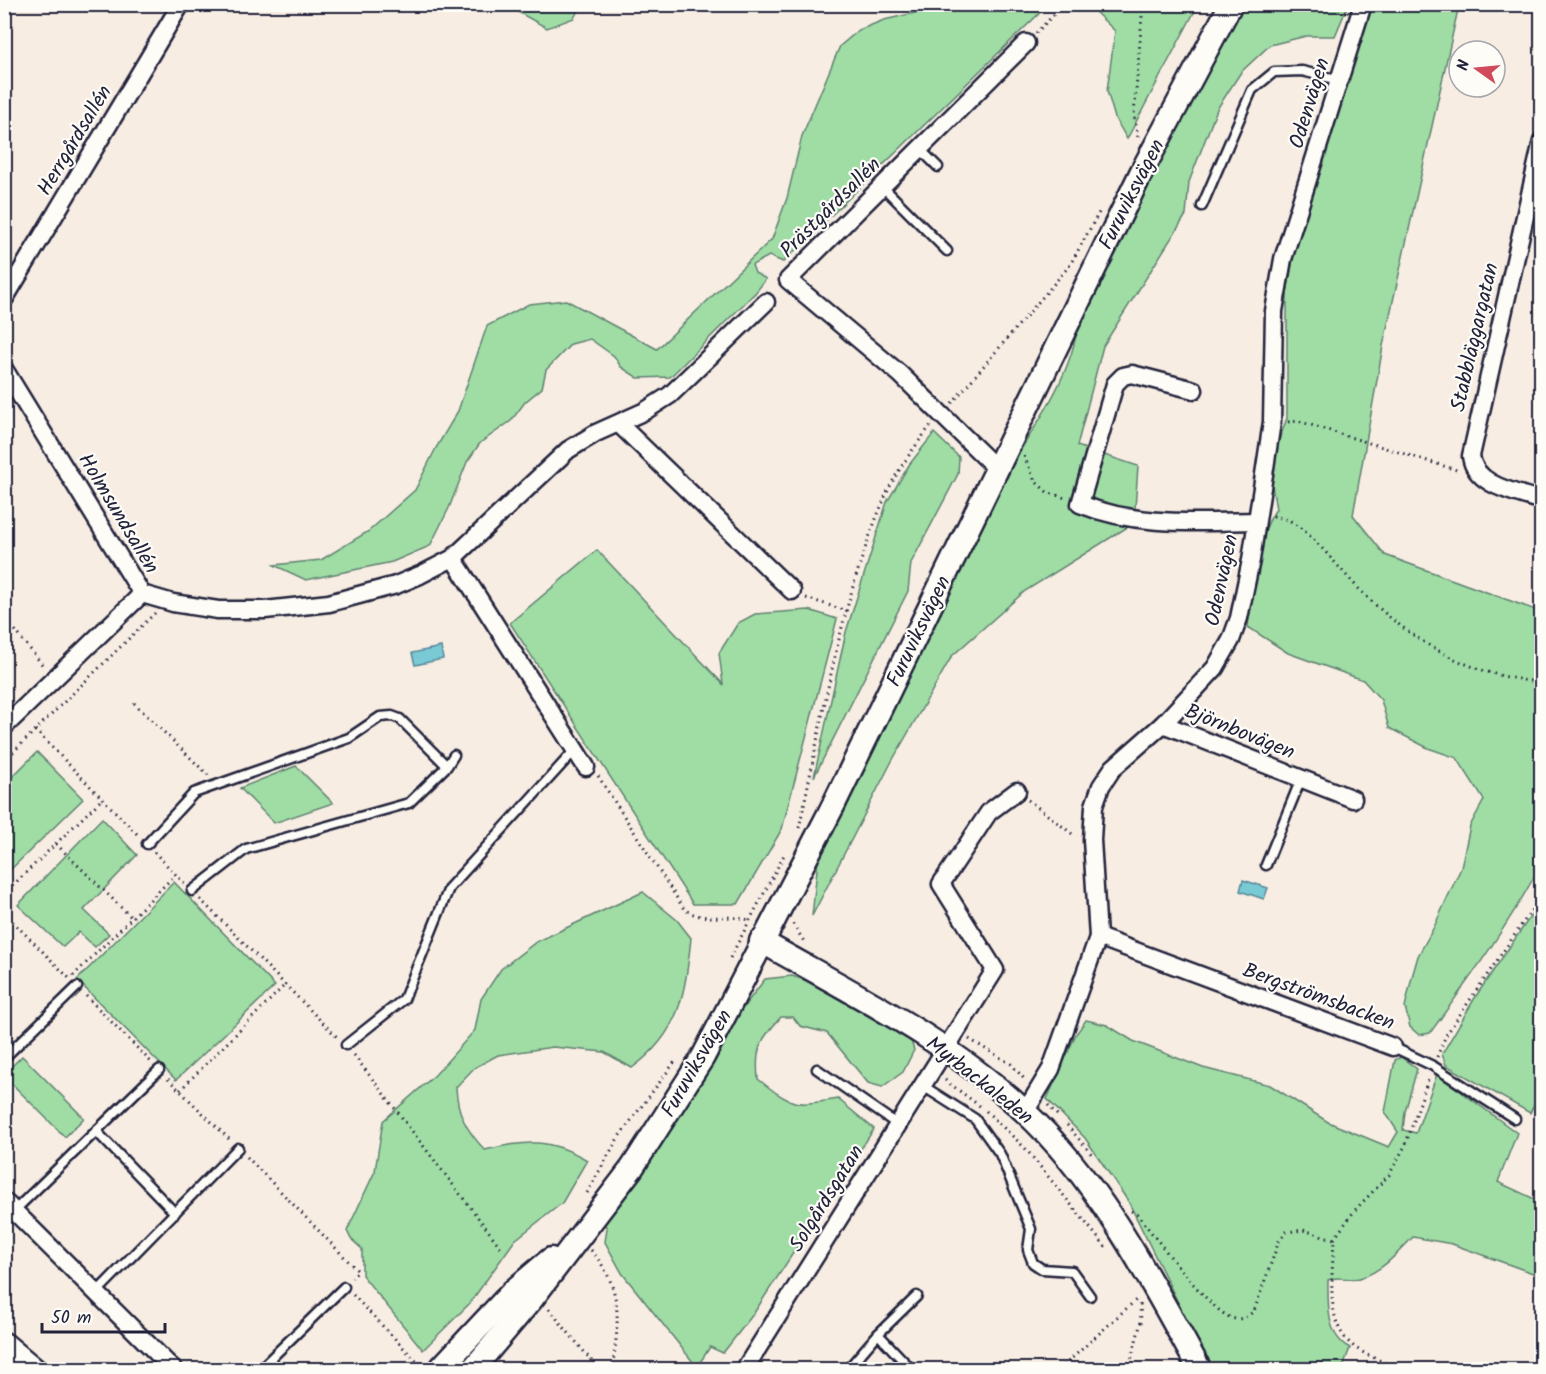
<svg xmlns="http://www.w3.org/2000/svg" width="1546" height="1374" viewBox="0 0 1546 1374" font-family="Kalam,sans-serif">
  <style>
    .green { fill: #9fdda5; stroke: #608070; stroke-width: 1.5 }
    .water { fill: #7acad6; stroke: #578798; stroke-width: 1.5 }
    .lines { fill: none; stroke-linecap: round; stroke-linejoin: round }
    .lane-casing { stroke: #22223b; stroke-width: 13 }
    .street-casing { stroke: #22223b; stroke-width: 21 }
    .secondary-casing { stroke: #22223b; stroke-width: 27 }
    .path { stroke: #22223b; stroke-width: 3; stroke-dasharray: 1.5 4.5; stroke-linecap: butt }
    .lane { stroke: #fdfcf7; stroke-width: 8 }
    .street { stroke: #fdfcf7; stroke-width: 16 }
    .secondary { stroke: #fdfcf7; stroke-width: 22 }
    .labels { text-anchor: middle; stroke-width: 4.5; stroke-linejoin: round; paint-order: stroke }
    .street-label { font-size: 21px; fill: #22223b; stroke: #fdfcf7 }
  </style>
  <rect width="100%" height="100%" fill="#f7ede3"/>
  <filter id="ink" filterUnits="userSpaceOnUse"><feTurbulence type="fractalNoise" baseFrequency=".0167" numOctaves="2"/><feDisplacementMap in="SourceGraphic" scale="12" xChannelSelector="R" yChannelSelector="G"/><feConvolveMatrix kernelMatrix="1 2 1 2 8 2 1 2 1" color-interpolation-filters="sRGB"/></filter>
  <g filter="url(#ink)">
    <g class="green">
      <path d="M513 5H581L574 18 547 28 516 11Z"/>
      <path d="M950 5H1048L783 262 769 256 752 265 755 273 766 279 756 292 670 377 638 378 621 367 614 356 590 339 571 344 546 370 542 388 525 402 511 421 480 443 467 462 449 508 430 546 392 562 306 580 274 565 321 560 369 531 415 490 436 448 458 411 487 326 529 304 566 300 657 349 772 239 787 198 802 136 840 46 859 30 884 20Z"/>
      <path d="M1088 5H1198L1127 139 1115 118 1107 91 1115 31Z"/>
      <path d="M1240 5H1348L1335 36H1306L1270 45 1241 72 1217 109 1189 182 1186 215 1103 346 1077 446 1138 466 1134 523 1025 591 952 656 892 761 812 916 819 851 1008 469C1036 426 1074 372 1078 321L1189 95Z"/>
      <path d="M1369 5H1459L1383 346 1353 515 1385 555 1541 612 1542 862C1511 922 1470 978 1430 1033L1419 1035 1410 1027 1405 1007 1412 977 1418 956 1434 927 1461 868 1470 826 1484 800 1457 758 1428 748 1389 728 1381 700 1363 680 1288 653 1248 627C1252 588 1254 542 1276 509L1269 468 1287 418V292L1295 247Z"/>
      <path d="M934 433 959 457 958 474 911 563 908 591 814 777 846 632 887 502 909 465Z"/>
      <path d="M597 550 723 684 719 653 738 623 755 614 809 610 837 619 782 829 738 904H693L510 623Z"/>
      <path d="M37 752 83 799 7 873 4 871 5 784Z"/>
      <path d="M296 766 333 803 274 823 240 788Z"/>
      <path d="M102 818 137 855 84 910 109 934 95 947 79 932 63 947 18 905Z"/>
      <path d="M174 882 275 986 176 1080 77 980Z"/>
      <path d="M643 892 677 920 691 938C685 995 680 1033 632 1068L604 1052 553 1047 498 1055 474 1068 456 1087C457 1113 466 1130 485 1150 526 1141 548 1137 587 1160L562 1203 515 1240 470 1303 423 1350 362 1275V1249L351 1239 347 1231 375 1171 383 1121 435 1075 475 1030 481 999 501 969 536 942Z"/>
      <path d="M1541 901 1542 1088 1530 1113 1446 1065 1442 1054 1476 996Z"/>
      <path d="M792 976 811 982 909 1035 914 1050 903 1072 882 1087 868 1083 827 1033 800 1026 793 1017H781C760 1041 755 1047 758 1079 793 1107 795 1106 838 1099L874 1129 754 1313 723 1353 710 1347 697 1367 622 1273 605 1242 607 1228 604 1224 714 1058 733 1021 765 979Z"/>
      <path d="M1086 1020 1107 1025 1133 1041 1203 1068 1270 1085 1328 1122 1389 1147 1398 1132 1385 1112 1395 1060 1401 1057 1417 1069 1405 1112 1403 1130 1416 1133 1437 1074 1517 1133 1498 1182 1541 1202V1276L1452 1244 1413 1237C1398 1253 1381 1272 1360 1278 1349 1281 1339 1275 1328 1280 1328 1304 1326 1336 1350 1348L1342 1369H1214L1193 1333 1128 1201 1085 1138 1047 1099 1076 1034Z"/>
      <path d="M22 1056 84 1118 65 1137 5 1077V1073Z"/>
    </g>
    <g class="water">
      <path d="M441 647 443 659 415 665 412 653Z"/>
      <path d="M1243 880 1268 888 1264 899 1240 891Z"/>
    </g>
    <g class="lines">
      <defs>
        <g id="lane">
          <path d="M920 149 938 167"/>
          <path d="M882 186 947 251"/>
          <path d="M1202 206 1252 90 1274 72 1302 71 1339 80"/>
          <path d="M147 844 194 793 349 738 380 717 392 716 400 719 447 766 454 755"/>
          <path d="M1266 865 1301 779"/>
          <path d="M192 891 246 849 409 803 447 766"/>
          <path d="M346 1045 404 999 449 888 575 750"/>
          <path d="M1393 1047 1433 1066 1515 1119"/>
          <path d="M4 1058 77 987"/>
          <path d="M817 1069 898 1125"/>
          <path d="M923 1086 975 1119 1000 1154 1031 1229 1028 1250 1033 1263 1042 1269 1072 1271 1090 1296"/>
          <path d="M96 1131 175 1213"/>
          <path d="M14 1211 159 1070"/>
          <path d="M96 1293 238 1148"/>
          <path d="M259 1370 344 1287"/>
          <path d="M847 1370 878 1334"/>
          <path d="M912 1370 878 1334 917 1296"/>
        </g>
        <g id="street">
          <path d="M1542 141 1471 456C1475 487 1517 492 1542 501"/>
          <path d="M5 298 181 4"/>
          <path d="M4 369 142 594 173 603 218 610H265L329 603 396 585 420 575 453 558 568 450 596 433 645 411 670 395 766 302"/>
          <path d="M1194 390 1132 374 1123 376 1115 384 1080 504C1137 527 1196 522 1256 521"/>
          <path d="M619 424 792 591"/>
          <path d="M997 469 900 374 788 280 1026 43"/>
          <path d="M453 558 586 767"/>
          <path d="M1163 724 1353 799"/>
          <path d="M4 727 142 594"/>
          <path d="M1098 937 1393 1047"/>
          <path d="M1025 1112 1051 1069 1098 937 1092 840 1094 806 1101 786 1113 768 1163 724 1215 668 1231 640 1239 618 1251 560 1272 422 1274 311 1283 259 1363 4"/>
          <path d="M4 1201 174 1370"/>
          <path d="M744 1370 995 970 941 884 989 812 1017 791"/>
        </g>
        <g id="secondary">
          <path d="M761 941C852 993 948 1040 1024 1111 1101 1183 1150 1279 1200 1370"/>
          <path d="M4 1344 35 1370"/>
          <path d="M439 1370 513 1291 551 1259"/>
          <path d="M472 1370 531 1300 632 1168 703 1057 834 804 1142 171 1231 4"/>
        </g>
      </defs>
      <use href="#lane" class="lane-casing"/>
      <use href="#street" class="street-casing"/>
      <use href="#secondary" class="secondary-casing"/>
      <g class="path">
        <path d="M1036 33 1064 4"/>
        <path d="M1138 137 1134 115 1143 4"/>
        <path d="M952 403 1070 265 1101 209"/>
        <path d="M1288 422 1298 421 1460 471"/>
        <path d="M1024 456 1035 481 1047 492 1065 498"/>
        <path d="M1273 516 1289 520 1301 528C1322 546 1339 568 1358 588 1408 639 1469 677 1542 682"/>
        <path d="M806 598 847 611"/>
        <path d="M4 616 44 667"/>
        <path d="M134 703 208 775"/>
        <path d="M35 730 139 836"/>
        <path d="M4 761 155 613"/>
        <path d="M598 776 684 909C703 923 726 913 749 920"/>
        <path d="M1028 800 1075 836"/>
        <path d="M799 828C823 719 839 605 883 502 894 474 913 449 931 425"/>
        <path d="M56 844 132 918"/>
        <path d="M154 852 185 884"/>
        <path d="M4 894 102 799"/>
        <path d="M200 899 337 1037"/>
        <path d="M4 913 69 978"/>
        <path d="M793 924 805 943"/>
        <path d="M730 958 784 855"/>
        <path d="M73 976 175 875"/>
        <path d="M86 996 151 1062"/>
        <path d="M969 1039 1011 1064 1026 1081"/>
        <path d="M354 1055 502 1249"/>
        <path d="M1437 1057 1446 1035 1542 895"/>
        <path d="M168 1079 230 1140"/>
        <path d="M945 1080 981 1107"/>
        <path d="M180 1090 284 986"/>
        <path d="M1048 1105 1060 1118"/>
        <path d="M986 1111 1025 1148 1108 1250"/>
        <path d="M1067 1125 1094 1157"/>
        <path d="M247 1157 358 1271 352 1278"/>
        <path d="M587 1193 618 1138 677 1059"/>
        <path d="M1131 1211 1137 1214C1154 1235 1210 1312 1232 1318 1240 1321 1248 1316 1254 1311L1279 1241 1286 1232 1303 1230 1334 1239C1333 1274 1323 1326 1356 1348 1370 1358 1388 1363 1403 1370"/>
        <path d="M1334 1239 1355 1210 1389 1175 1405 1146 1429 1077"/>
        <path d="M591 1250C624 1289 619 1322 612 1370"/>
        <path d="M353 1295 419 1364"/>
        <path d="M549 1309 599 1370"/>
        <path d="M414 1370 421 1362"/>
        <path d="M582 1370 591 1360"/>
        <path d="M1059 1370 1138 1298"/>
        <path d="M1131 1370 1130 1364 1141 1322 1140 1304"/>
      </g>
      <use href="#lane" class="lane"/>
      <use href="#street" class="street"/>
      <use href="#secondary" class="secondary"/>
    </g>
  </g>
  <g class="labels">
    <g class="street-label">
      <text transform="translate(1309 103) rotate(-73)" y="7">Odenvägen</text>
      <text transform="translate(74 140) rotate(-59)" y="7">Herrgårdsallén</text>
      <text transform="translate(1131 194) rotate(-63)" y="7">Furuviksvägen</text>
      <text transform="translate(830 207) rotate(-45)" y="7">Prästgårdsallén</text>
      <text transform="translate(1474 337) rotate(-77)" y="7">Stabbläggargatan</text>
      <text transform="translate(119 513) rotate(59)" y="7">Holmsundsallén</text>
      <text transform="translate(1221 580) rotate(-78)" y="7">Odenvägen</text>
      <text transform="translate(918 631) rotate(-64)" y="7">Furuviksvägen</text>
      <text transform="translate(1240 731) rotate(22)" y="7">Björnbovägen</text>
      <text transform="translate(1319 996) rotate(20)" y="7">Bergströmsbacken</text>
      <text transform="translate(696 1063) rotate(-60)" y="7">Furuviksvägen</text>
      <text transform="translate(980 1080) rotate(38)" y="7">Myrbackaleden</text>
      <text transform="translate(826 1198) rotate(-58)" y="7">Solgårdsgatan</text>
    </g>
  </g>
  <rect width="1546" height="1374" fill="none" stroke="#fdfcf7" stroke-width="24"/>
  <rect x="12" y="12" width="1522" height="1350" fill="none" stroke="#22223b" stroke-width="2" filter="url(#ink)"/>
  <g transform="translate(1477 69) rotate(285)"><circle r="28" fill="#fdfcf7" stroke="#a5a5ac" stroke-width="1.5"/>
  <path d="M0-4.5L10 22L0 15L-10 22Z" fill="#d1495b"/>
  <text y="-9" font-size="16" font-weight="bold" text-anchor="middle" fill="#22223b">N</text>
  </g>
  <path d="M42 1323v9h123v-9" fill="none" stroke="#22223b" stroke-width="3"/>
  <text x="51" y="1323" font-size="18" fill="#22223b" stroke="#fdfcf7" stroke-width="4.5" paint-order="stroke">50 m</text>
</svg>
